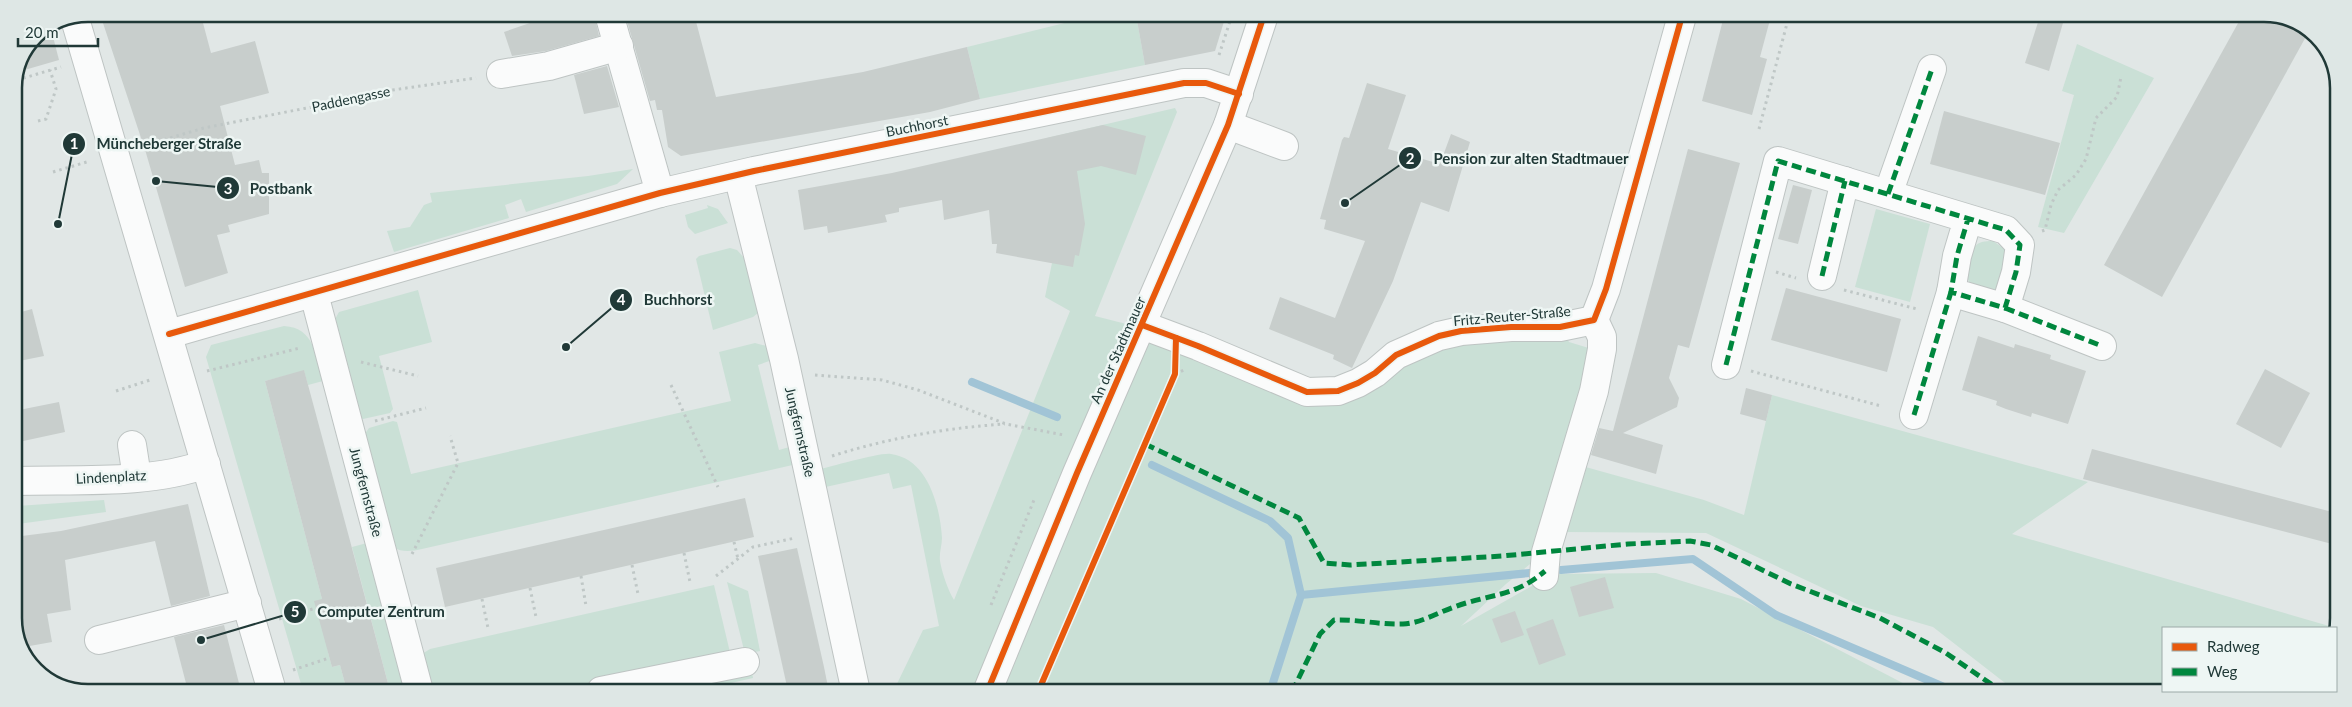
<svg xmlns="http://www.w3.org/2000/svg" width="2352" height="707" viewBox="0 0 2352 707" font-family="Lato,sans-serif">
  <style>
    .green { fill: #cae0d6 }
    .lines { fill: none; stroke-linecap: round; stroke-linejoin: round }
    .stream { stroke: #a1c4d6; stroke-width: 8 }
    .building { fill: #c8cecc }
    .minor-casing { stroke: #bec4c3; stroke-width: 30 }
    .path { stroke: #bfc7c6; stroke-width: 3; stroke-dasharray: 2.5 4; stroke-linecap: butt }
    .minor { stroke: #fafbfb; stroke-width: 28 }
    .quiet { stroke: #00873e; stroke-width: 5; stroke-dasharray: 10 5; stroke-linecap: butt }
    .cycleway-casing { stroke: #eef6f4; stroke-width: 9 }
    .cycleway { stroke: #e8590c; stroke-width: 6 }
    .labels { text-anchor: middle; stroke-width: 5; stroke-linejoin: round; paint-order: stroke }
    .street-label { font-size: 14px; fill: #203937; stroke: #eef6f4 }
    .rim { fill: none; stroke: #203937; stroke-width: 2.5 }
    .leader { fill: none; stroke: #203937; stroke-width: 2 }
    .callout-dot { fill: #203937; stroke: #eef6f4; stroke-width: 2 }
    .mark-label { font-size: 15px; text-anchor: middle; font-weight: bold; fill: #fff }
    .callout-label { font-size: 15px; text-anchor: middle; font-weight: bold; fill: #203937; stroke: #eef6f4; stroke-width: 5; stroke-linejoin: round; paint-order: stroke }
  </style>
  <rect width="100%" height="100%" fill="#e1e7e6"/>
  <g class="green">
    <path d="M1097 15H1136L1145 65 980 99 967 47Z"/>
    <path d="M2077 44 2154 78 2064 233 2038 227 2074 95 2062 91Z"/>
    <path d="M1175 108 1177 112 1095 316 1138 327 1200 363 1260 372 1307 392 1396 355 1560 327 1569 342 1592 349 1535 560 1506 584 1461 626 1553 574 1656 573 1741 599 1922 693 893 692 923 630 939 626 911 485 893 489 889 473 821 488 816 470C831 467 880 452 891 454 928 459 940 506 942 538 942 545 939 553 940 561 942 573 948 590 954 600L1070 311 1045 297 1052 263 1047 138Z"/>
    <path d="M633 169 617 184 526 212 521 199 505 205 509 218 394 252 387 231 410 227 424 205 432 202 430 193 588 176Z"/>
    <path d="M707 205 718 209 728 223 695 234 688 227 685 215 708 208Z"/>
    <path d="M1876 209 1930 224 1910 302 1855 287Z"/>
    <path d="M1993 241 2006 250 2009 261 1997 290C1954 299 1963 247 1982 242 1985 241 1990 241 1993 241Z"/>
    <path d="M730 248 737 250 745 259 759 312 753 317 713 330 696 259 699 256Z"/>
    <path d="M418 290 432 342 379 356 393 409 390 413 363 419 358 416 334 321 339 312Z"/>
    <path d="M284 326C315 328 315 355 323 381L308 385 304 371 265 381 322 599 328 652 332 667 340 665 347 691H303L206 357 211 345Z"/>
    <path d="M755 343 770 347 778 358 758 365 779 450 793 446 797 464 422 549C412 551 403 553 393 547L364 435 369 428 393 421 397 422 411 474 731 401 719 352Z"/>
    <path d="M1772 395 2088 482 2012 534 2336 628H2163V691H2271L2264 693H2018L1933 627 1861 606 1706 533 1565 532 1582 466 1704 500 1744 515Z"/>
    <path d="M104 500 106 512 18 524 17 506Z"/>
    <path d="M367 543 408 691H390L352 547Z"/>
    <path d="M727 582 748 591 760 651 745 654Z"/>
    <path d="M714 585 733 665 750 662 753 678 696 691H427L422 654 430 649Z"/>
  </g>
  <g class="lines">
    <g class="stream">
      <path d="M972 382 1057 417"/>
      <path d="M1152 465 1270 521 1288 538 1301 595"/>
      <path d="M1561 570 1693 559 1776 615 1958 693"/>
      <path d="M1270 692 1301 595 1530 573"/>
    </g>
  </g>
  <g class="building">
    <path d="M100 14H159L161 19 187 14 203 23 211 53 255 41 269 93 220 106 235 165 259 160 262 173H269V214L228 225 230 232 217 235 228 273 185 287 146 153Z"/>
    <path d="M556 14H594L599 36 546 51 512 56 504 32Z"/>
    <path d="M625 14H694L716 97 863 72 967 47 980 99 930 112 681 156 668 147 662 110H657L655 100 650 101Z"/>
    <path d="M1136 15H1226L1215 51 1145 65Z"/>
    <path d="M1724 16H1771L1760 57 1767 59 1752 115 1702 101Z"/>
    <path d="M2040 16H2065L2049 71 2025 63Z"/>
    <path d="M2242 16H2283L2308 33 2162 297 2104 265Z"/>
    <path d="M51 29 59 60 21 71 36 36Z"/>
    <path d="M607 66 619 107 584 114 574 75Z"/>
    <path d="M1367 83 1406 95 1388 149 1440 164 1451 134 1470 142 1449 212 1421 202 1393 281 1352 368 1333 359 1334 355 1269 329 1280 297 1335 318 1365 241 1324 229 1326 220 1320 219 1342 140 1344 137 1349 138Z"/>
    <path d="M1944 111 2060 143 2045 195 1930 164Z"/>
    <path d="M1103 125 1146 136 1136 175 1101 166 1077 171 1085 224 1079 256 1075 255 1073 267 996 253 997 244H992L989 210 944 220 942 200 899 208V212L885 215 887 222 828 233 827 226 804 230 798 190 892 173Z"/>
    <path d="M1688 149 1740 163 1689 348 1678 345 1669 378 1679 398 1677 407 1623 433 1663 445 1656 474 1591 455 1599 428 1613 431Z"/>
    <path d="M1793 185 1812 190 1798 244 1778 239Z"/>
    <path d="M1786 288 1901 319 1887 372 1771 340Z"/>
    <path d="M32 309 44 356 14 362V314Z"/>
    <path d="M1978 336 2014 348 2015 344 2051 355 2050 359 2086 371 2068 424 2032 413 2031 417 2006 409 1996 405 1997 401 1962 390Z"/>
    <path d="M2265 369 2310 393 2281 448 2236 424Z"/>
    <path d="M304 370 349 537 390 691H347L340 665 332 667 314 601 322 599 265 381Z"/>
    <path d="M1746 388 1772 395 1766 421 1740 414Z"/>
    <path d="M59 402 65 432 14 443V411Z"/>
    <path d="M2092 449 2336 513V545L2083 479Z"/>
    <path d="M745 498 754 537 445 607 436 568Z"/>
    <path d="M188 504 210 596 171 606 155 541 65 560 71 610 47 614 52 642 24 647 17 632 14 537 61 531Z"/>
    <path d="M797 548 824 667 829 692 788 691 758 556Z"/>
    <path d="M1605 577 1614 608 1579 617 1570 587Z"/>
    <path d="M1515 611 1524 635 1501 643 1492 619Z"/>
    <path d="M1553 619 1566 655 1539 665 1526 629Z"/>
    <path d="M224 625 241 691H188L174 637Z"/>
  </g>
  <g class="lines">
    <defs>
      <g id="minor">
        <path d="M609 14 660 193"/>
        <path d="M75 19 272 691"/>
        <path d="M501 74 549 66 619 46"/>
        <path d="M1228 125 1284 146"/>
        <path d="M738 175 784 359 856 692"/>
        <path d="M1888 194 1932 69"/>
        <path d="M1822 276 1845 181"/>
        <path d="M314 294 419 691"/>
        <path d="M2005 308 2102 346"/>
        <path d="M1594 320 1606 289 1682 16"/>
        <path d="M1142 325 1198 346 1307 392 1338 391 1358 383 1375 373 1396 355 1439 336 1461 331 1511 327H1560L1594 320"/>
        <path d="M169 334 660 193 754 171 1184 83H1206L1239 94"/>
        <path d="M1726 365 1778 161 2006 230 2020 245 2016 272 2005 308 1951 292 1957 256 1968 219"/>
        <path d="M1914 415 1951 292"/>
        <path d="M132 445 137 477"/>
        <path d="M14 481C75 479 148 485 206 464"/>
        <path d="M1544 576 1546 552 1594 391 1602 349V337L1594 320"/>
        <path d="M99 640 247 603"/>
        <path d="M601 691 745 662"/>
        <path d="M987 692 1077 473 1228 125 1264 15"/>
      </g>
    </defs>
    <use href="#minor" class="minor-casing"/>
    <g class="path">
      <path d="M1219 55 1232 15"/>
      <path d="M17 80 61 67"/>
      <path d="M38 121 46 119 56 89 50 70"/>
      <path d="M1759 129 1789 16"/>
      <path d="M139 147 204 128 317 106 351 96 476 78"/>
      <path d="M53 172 90 161"/>
      <path d="M2042 231 2045 230 2051 205 2058 190 2076 175 2086 159 2096 118 2117 97 2121 77"/>
      <path d="M1776 272 1796 278"/>
      <path d="M1844 290 1917 309"/>
      <path d="M361 362 418 376"/>
      <path d="M207 371 300 348"/>
      <path d="M1751 371 1881 406"/>
      <path d="M1175 374 1184 370"/>
      <path d="M815 375 882 380 918 390 1006 424 1064 435"/>
      <path d="M671 385 718 487"/>
      <path d="M116 391 153 379"/>
      <path d="M375 421 426 408"/>
      <path d="M832 456C889 438 945 428 1005 424"/>
      <path d="M734 542 738 559"/>
      <path d="M684 553 690 582"/>
      <path d="M412 554 458 463 450 436"/>
      <path d="M632 565 638 594"/>
      <path d="M581 576 586 606"/>
      <path d="M716 576 753 547 795 538"/>
      <path d="M530 588 536 617"/>
      <path d="M482 599 488 628"/>
      <path d="M991 605 1034 500"/>
      <path d="M279 619 316 608"/>
      <path d="M293 670 329 658"/>
    </g>
    <use href="#minor" class="minor"/>
    <g class="quiet">
      <path d="M1888 194 1932 69"/>
      <path d="M1822 276 1845 181"/>
      <path d="M2005 308 2102 346"/>
      <path d="M1726 365 1778 161 2006 230 2020 245 2016 272 2005 308 1951 292 1957 256 1968 219"/>
      <path d="M1914 415 1951 292"/>
      <path d="M1145 444 1299 518 1324 563 1350 565 1502 556 1628 544 1690 541 1711 545 1791 584 1880 618 1946 653 2004 693"/>
      <path d="M1292 692 1320 634 1334 620C1357 619 1380 625 1403 624 1421 623 1437 613 1454 607 1489 594 1515 597 1545 571"/>
    </g>
    <defs>
      <g id="cycleway">
        <path d="M1142 325 1198 346 1307 392 1338 391 1358 383 1375 373 1396 355 1439 336 1461 331 1511 327H1560L1594 320 1606 289 1682 16"/>
        <path d="M169 334 660 193 754 171 1184 83H1206L1239 94"/>
        <path d="M987 692 1077 473 1228 125 1264 15"/>
        <path d="M1038 692 1175 374 1176 338"/>
      </g>
    </defs>
    <use href="#cycleway" class="cycleway-casing"/>
    <use href="#cycleway" class="cycleway"/>
  </g>
  <g class="labels">
    <g class="street-label">
      <text transform="translate(351 99) rotate(-12)" y="5">Paddengasse</text>
      <text transform="translate(917 126) rotate(-11)" y="5">Buchhorst</text>
      <text transform="translate(1512 316) rotate(-5)" y="5">Fritz-Reuter-Straße</text>
      <text transform="translate(1118 350) rotate(-66)" y="5">An der Stadtmauer</text>
      <text transform="translate(800 432) rotate(77)" y="5">Jungfernstraße</text>
      <text transform="translate(111 477) rotate(-3)" y="5">Lindenplatz</text>
      <text transform="translate(366 492) rotate(75)" y="5">Jungfernstraße</text>
    </g>
  </g>
  <path d="M0 0H2352V707H0ZM88 22H2264A66 66 0 0 1 2330 88V618A66 66 0 0 1 2264 684H88A66 66 0 0 1 22 618V88A66 66 0 0 1 88 22Z" fill="#dee7e5" fill-rule="evenodd"/>
  <path class="rim" d="M88 22H2264A66 66 0 0 1 2330 88V618A66 66 0 0 1 2264 684H88A66 66 0 0 1 22 618V88A66 66 0 0 1 88 22Z"/>
  <path class="leader" d="M58 224L74 144M1345 203L1410 158M156 181L228 188M566 347L621 300M201 640L295 612"/>
  <g class="callout-dot">
    <circle cx="58" cy="224" r="5"/>
    <circle cx="1345" cy="203" r="5"/>
    <circle cx="156" cy="181" r="5"/>
    <circle cx="566" cy="347" r="5"/>
    <circle cx="201" cy="640" r="5"/>
    <circle cx="74" cy="144" r="12"/>
    <circle cx="1410" cy="158" r="12"/>
    <circle cx="228" cy="188" r="12"/>
    <circle cx="621" cy="300" r="12"/>
    <circle cx="295" cy="612" r="12"/>
  </g>
  <g class="mark-label">
    <text x="74" y="149">1</text>
    <text x="1410" y="164">2</text>
    <text x="228" y="194">3</text>
    <text x="621" y="305">4</text>
    <text x="295" y="617">5</text>
  </g>
  <g class="callout-label">
    <text x="169" y="149">Müncheberger Straße</text>
    <text x="1531" y="164">Pension zur alten Stadtmauer</text>
    <text x="281" y="194">Postbank</text>
    <text x="678" y="305">Buchhorst</text>
    <text x="381" y="617">Computer Zentrum</text>
  </g>
  <rect x="2162" y="627" width="175" height="65" fill="#eef6f4" stroke="#9caaa8"/>
  <rect x="2172" y="643" width="25" height="8" fill="#e8590c" stroke="#9caaa8"/>
  <text x="2207" y="652" font-size="15" fill="#203937">Radweg</text>
  <rect x="2172" y="668" width="25" height="8" fill="#00873e" stroke="#9caaa8"/>
  <text x="2207" y="677" font-size="15" fill="#203937">Weg</text>
  <path d="M18 38v8h80v-8" fill="none" stroke="#203937" stroke-width="2.5"/>
  <text x="25" y="38" font-size="15" fill="#203937" stroke="#eef6f4" stroke-width="4" paint-order="stroke">20 m</text>
</svg>
